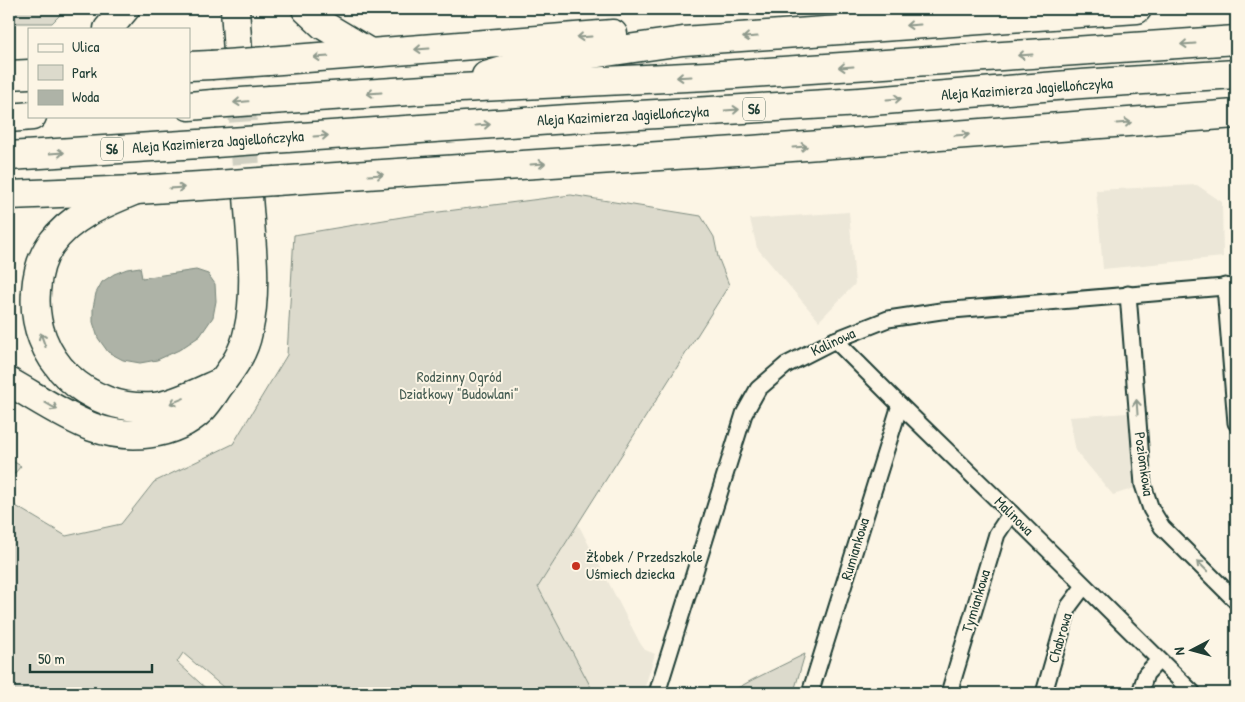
<svg xmlns="http://www.w3.org/2000/svg" width="1245" height="702" viewBox="0 0 1245 702" font-family="'Patrick Hand',sans-serif">
  <style>
    .built { fill: #ece7d8 }
    .green { fill: #dcdacc; stroke: #7e8c80 }
    .water { fill: #aeb3a7; stroke: #758479 }
    .lines { fill: none; stroke-linecap: round; stroke-linejoin: round }
    .motorway-tunnel { stroke: #d0d0c2; stroke-width: 28; stroke-dasharray: 28 14; stroke-linecap: butt }
    .minor-casing { stroke: #1f3d34; stroke-width: 19 }
    .motorway-casing { stroke: #1f3d34; stroke-width: 31 }
    .minor { stroke: #fcf5e5; stroke-width: 15 }
    .motorway { stroke: #fcf5e5; stroke-width: 28 }
    .motorway-bridge-casing { stroke: #1f3d34; stroke-width: 31; stroke-linecap: butt }
    .motorway-bridge { stroke: #fcf5e5; stroke-width: 28 }
    .oneway { stroke: #8e998c }
    .poi-dot { fill: #c8321e; stroke: #fcf5e5; stroke-width: 2 }
    .labels { text-anchor: middle; stroke-width: 4; stroke-linejoin: round; paint-order: stroke }
    .shield { fill: #fcf5e5; stroke: #617469; stroke-width: 1 }
    .shield-label { font-size: 14px; font-weight: bold; fill: #1f3d34 }
    .street-label { font-size: 15px; fill: #1f3d34; stroke: #fcf5e5 }
    .park-label { font-size: 15px; fill: #455c52; stroke: #fcf5e5 }
    .poi-label { font-size: 15px; fill: #1f3d34; stroke: #fcf5e5; text-anchor: start }
  </style>
  <rect width="100%" height="100%" fill="#fcf5e5"/>
  <filter id="ink" filterUnits="userSpaceOnUse"><feTurbulence type="fractalNoise" baseFrequency=".02" numOctaves="2"/><feDisplacementMap in="SourceGraphic" scale="10" xChannelSelector="R" yChannelSelector="G"/><feConvolveMatrix kernelMatrix="1 2 1 2 8 2 1 2 1" color-interpolation-filters="sRGB"/></filter>
  <g filter="url(#ink)">
    <g class="built">
      <path d="M1197 185 1222 202 1223 257 1103 269 1096 190Z"/>
      <path d="M849 212 855 284 819 321 757 248 750 219Z"/>
      <path d="M1128 413 1135 488 1113 495 1076 451 1069 417Z"/>
      <path d="M578 524 640 643 645 650 655 654 643 693H594L538 587Z"/>
    </g>
    <g class="green">
      <path d="M9 9H66L52 23H9Z"/>
      <path d="M571 195 701 216 714 237 718 257 729 285 538 587 594 693H230L183 653 177 662 211 693H9V502L66 536 121 524 154 482 233 444 287 355 294 235 408 216Z"/>
      <path d="M9 459 21 466 9 480Z"/>
      <path d="M805 654 795 688 769 693H729L752 680Z"/>
    </g>
    <path class="water" d="M140 267 142 278 196 270 208 274 215 284 216 301 213 317 200 336 179 350 157 360 140 363 123 360 108 352 98 338 93 322V308L96 293 102 282 114 274 127 269Z"/>
    <g class="lines">
      <path class="motorway-tunnel" d="M238 52 248 196"/>
      <defs>
        <g id="minor">
          <path d="M1225 286 1236 423"/>
          <path d="M1128 294 1143 485 1151 509 1162 527 1236 601"/>
          <path d="M835 340 900 405 1011 513 1193 693"/>
          <path d="M657 693 744 414 758 389 786 365 835 340 888 319 941 311 1236 286"/>
          <path d="M810 693 900 405"/>
          <path d="M949 693 997 534 1011 513"/>
          <path d="M1044 693 1069 606 1084 586"/>
          <path d="M1140 693 1146 674 1159 660"/>
        </g>
        <g id="motorway">
          <path d="M235 9 238 52"/>
          <path d="M306 9 323 25 370 53"/>
          <path d="M108 29 125 9"/>
          <path d="M268 61 613 34"/>
          <path d="M189 66 211 65"/>
          <path d="M9 75 29 74"/>
          <path d="M486 76 530 63 683 41 1137 9"/>
          <path d="M270 100 440 89 707 76 1236 40"/>
          <path d="M189 106 213 104"/>
          <path d="M9 118 32 116"/>
          <path d="M272 139 568 119 710 111 860 102 1081 84 1236 74"/>
          <path d="M9 156 215 143"/>
          <path d="M275 181 752 150 1236 114"/>
          <path d="M136 190C105 203 72 215 51 244 42 257 37 275 36 291 30 359 87 412 154 407 175 405 202 390 222 382"/>
          <path d="M9 195 136 190 217 185"/>
          <path d="M9 382C36 397 63 416 92 427 128 440 173 437 202 409 210 401 215 391 222 382 234 366 244 352 248 332 258 289 251 240 248 196"/>
        </g>
      </defs>
      <use href="#minor" class="minor-casing"/>
      <use href="#motorway" class="motorway-casing"/>
      <use href="#minor" class="minor"/>
      <use href="#motorway" class="motorway"/>
      <defs>
        <g id="motorway-bridge">
          <path d="M211 65 268 61"/>
          <path d="M213 104 270 100"/>
          <path d="M215 143 272 139"/>
          <path d="M217 185 275 181"/>
        </g>
      </defs>
      <use href="#motorway-bridge" class="motorway-bridge-casing"/>
      <use href="#motorway-bridge" class="motorway-bridge"/>
    </g>
    <defs><path id="oneway-shaft" d="M-6 0H5M1.5-3L5.5 0L1.5 3" fill="none" stroke-width="1.6" stroke-linecap="round" stroke-linejoin="round" transform="scale(1.25)"/></defs>
    <g class="oneway">
      <use href="#oneway-shaft" transform="translate(913 25) rotate(176)"/>
      <use href="#oneway-shaft" transform="translate(584 37) rotate(176)"/>
      <use href="#oneway-shaft" transform="translate(750 37) rotate(176)"/>
      <use href="#oneway-shaft" transform="translate(1188 44) rotate(176)"/>
      <use href="#oneway-shaft" transform="translate(422 49) rotate(176)"/>
      <use href="#oneway-shaft" transform="translate(1025 55) rotate(176)"/>
      <use href="#oneway-shaft" transform="translate(321 57) rotate(176)"/>
      <use href="#oneway-shaft" transform="translate(846 67) rotate(176)"/>
      <use href="#oneway-shaft" transform="translate(684 77) rotate(177)"/>
      <use href="#oneway-shaft" transform="translate(374 93) rotate(176)"/>
      <use href="#oneway-shaft" transform="translate(894 99) rotate(-4)"/>
      <use href="#oneway-shaft" transform="translate(241 102) rotate(175)"/>
      <use href="#oneway-shaft" transform="translate(732 110) rotate(-4)"/>
      <use href="#oneway-shaft" transform="translate(1124 123) rotate(-4)"/>
      <use href="#oneway-shaft" transform="translate(483 125) rotate(-4)"/>
      <use href="#oneway-shaft" transform="translate(962 135) rotate(-4)"/>
      <use href="#oneway-shaft" transform="translate(321 136) rotate(-4)"/>
      <use href="#oneway-shaft" transform="translate(800 147) rotate(-4)"/>
      <use href="#oneway-shaft" transform="translate(57 153) rotate(-4)"/>
      <use href="#oneway-shaft" transform="translate(538 164) rotate(-4)"/>
      <use href="#oneway-shaft" transform="translate(376 175) rotate(-4)"/>
      <use href="#oneway-shaft" transform="translate(177 188) rotate(-4)"/>
      <use href="#oneway-shaft" transform="translate(43 340) rotate(-110)"/>
      <use href="#oneway-shaft" transform="translate(177 401) rotate(158)"/>
      <use href="#oneway-shaft" transform="translate(51 406) rotate(30)"/>
      <use href="#oneway-shaft" transform="translate(1137 407) rotate(-94)"/>
      <use href="#oneway-shaft" transform="translate(1202 566) rotate(-135)"/>
    </g>
  </g>
  <circle class="poi-dot" cx="576" cy="566" r="5"/>
  <g class="labels">
    <g class="shield">
      <rect x="743" y="97.5" width="22" height="23" rx="4"/>
      <rect x="101" y="137.5" width="22" height="23" rx="4"/>
    </g>
    <g class="shield-label">
      <text x="754" y="114">S6</text>
      <text x="112" y="154">S6</text>
    </g>
    <g class="street-label">
      <text transform="translate(1027 89) rotate(-4)" y="5">Aleja Kazimierza Jagiellończyka</text>
      <text transform="translate(623 116) rotate(-3)" y="5">Aleja Kazimierza Jagiellończyka</text>
      <text transform="translate(218 142) rotate(-4)" y="5">Aleja Kazimierza Jagiellończyka</text>
      <text transform="translate(833 342) rotate(-25)" y="5">Kalinowa</text>
      <text transform="translate(1144 464) rotate(82)" y="5">Poziomkowa</text>
      <text transform="translate(1014 516) rotate(45)" y="5">Malinowa</text>
      <text transform="translate(855 549) rotate(-73)" y="5">Rumiankowa</text>
      <text transform="translate(976 601) rotate(-73)" y="5">Tymiankowa</text>
      <text transform="translate(1060 638) rotate(-74)" y="5">Chabrowa</text>
    </g>
    <g class="park-label">
      <text x="459" y="382">Rodzinny Ogród<tspan x="459" dy="17">Działkowy "Budowlani"</tspan></text>
    </g>
    <g class="poi-label">
      <text x="586" y="562">Żłobek / Przedszkole<tspan x="586" dy="17">Uśmiech dziecka</tspan></text>
    </g>
  </g>
  <rect width="1245" height="702" fill="none" stroke="#fcf5e5" stroke-width="30"/>
  <rect x="15" y="15" width="1215" height="672" fill="none" stroke="#1f3d34" stroke-width="2" filter="url(#ink)"/>
  <rect x="28" y="28" width="162" height="90" fill="#fcf5e5" stroke="#a4ab9e"/>
  <rect x="38" y="44" width="25" height="8" fill="#fcf5e5" stroke="#a4ab9e"/>
  <text x="72" y="52" font-size="15" fill="#1f3d34">Ulica</text>
  <rect x="38" y="65" width="25" height="15" fill="#dcdacc" stroke="#a4ab9e"/>
  <text x="72" y="78" font-size="15" fill="#1f3d34">Park</text>
  <rect x="38" y="90" width="25" height="15" fill="#aeb3a7" stroke="#a4ab9e"/>
  <text x="72" y="102" font-size="15" fill="#1f3d34">Woda</text>
  <g transform="translate(1192 650) rotate(264)" stroke="#fcf5e5" stroke-width="4" paint-order="stroke">
  <path d="M0-4L9 19L0 12L-9 19Z" fill="#1f3d34"/>
  <text y="-8" font-size="14" font-weight="bold" text-anchor="middle" fill="#1f3d34">N</text>
  </g>
  <path d="M30 664v8h122v-8" fill="none" stroke="#1f3d34" stroke-width="2.5"/>
  <text x="38" y="664" font-size="15" fill="#1f3d34" stroke="#fcf5e5" stroke-width="4" paint-order="stroke">50 m</text>
</svg>
